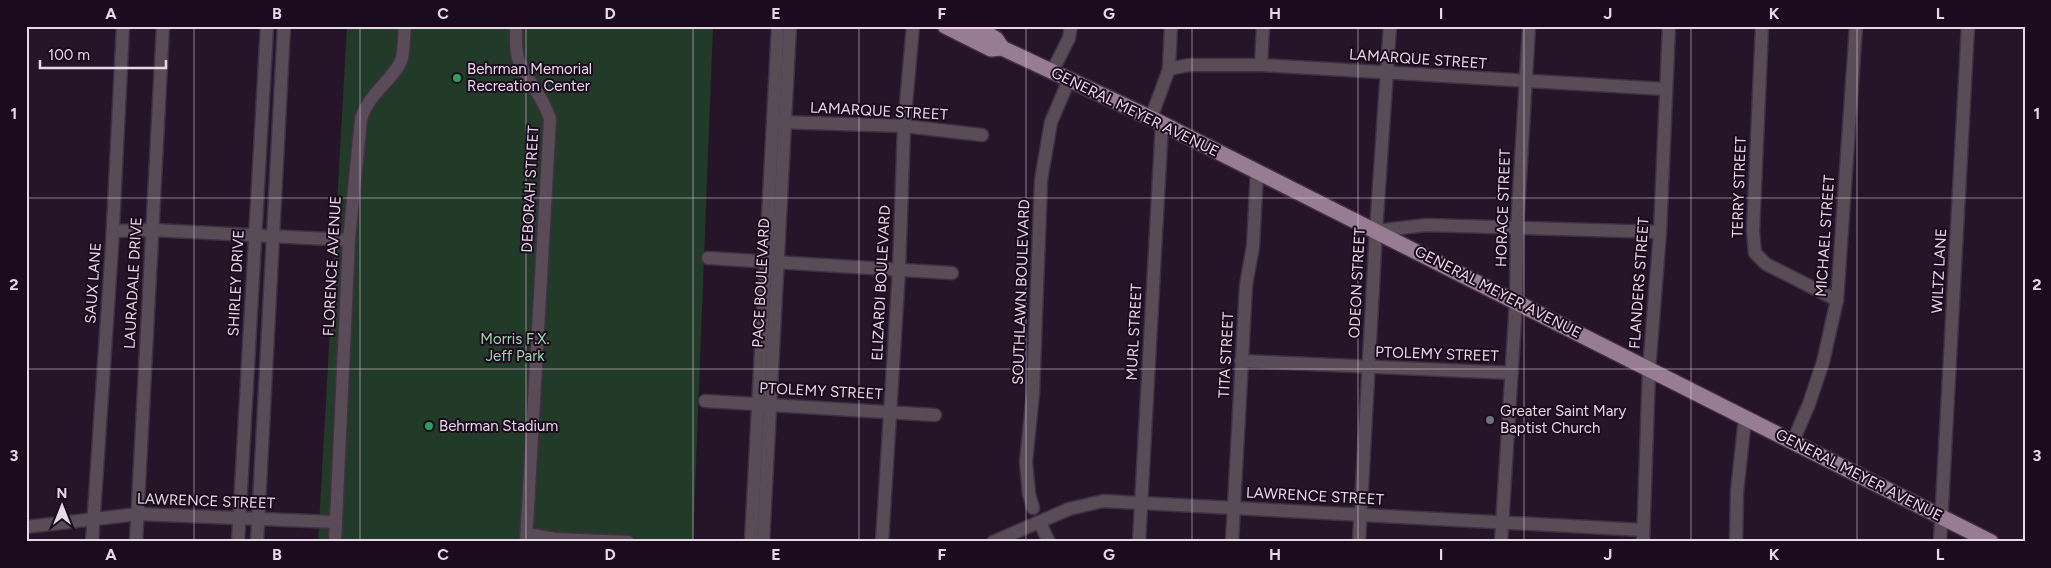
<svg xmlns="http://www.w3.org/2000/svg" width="2051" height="568" viewBox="0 0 2051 568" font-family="Figtree,sans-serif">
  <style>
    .green { fill: #223a28 }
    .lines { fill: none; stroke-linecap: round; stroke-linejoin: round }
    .minor-casing { stroke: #413043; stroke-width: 15 }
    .major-casing { stroke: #413043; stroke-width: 18 }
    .minor { stroke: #594c57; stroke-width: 12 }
    .major { stroke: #977c93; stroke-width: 15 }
    .grid { fill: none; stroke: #e6d9e6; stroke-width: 1; stroke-opacity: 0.55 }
    .leisure-dot { fill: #2e9e5b; stroke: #1c0a1e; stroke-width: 2 }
    .worship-dot { fill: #6b7280; stroke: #1c0a1e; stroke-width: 2 }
    .labels { text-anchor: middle; stroke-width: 4; stroke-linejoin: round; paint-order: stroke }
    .street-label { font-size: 15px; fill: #e6d9e6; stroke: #1c0a1e }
    .poi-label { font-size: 15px; fill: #e6d9e6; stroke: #1c0a1e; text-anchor: start }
    .park-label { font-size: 15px; fill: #9ed8ac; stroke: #1c0a1e }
    .neatline { fill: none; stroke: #e6d9e6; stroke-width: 2 }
    .grid-label { font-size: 16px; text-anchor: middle; font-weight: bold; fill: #e6d9e6 }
  </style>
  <rect width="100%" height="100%" fill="#261428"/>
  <path class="green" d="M347 26H713L693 542H642L542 536 541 542H318Z"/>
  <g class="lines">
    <defs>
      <g id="minor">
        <path d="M516 26C516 40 515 56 522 68 532 86 544 99 550 119L526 542"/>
        <path d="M1762 26 1753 231 1755 253 1766 264 1837 300"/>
        <path d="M1261 65 1263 26"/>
        <path d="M1169 69 1189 65H1261L1665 89"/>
        <path d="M1052 72 1069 38 1071 26"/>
        <path d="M1151 118 1169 69 1171 26"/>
        <path d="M779 122 904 126 982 135"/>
        <path d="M113 231 152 230 349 240"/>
        <path d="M1376 231 1426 225 1660 232"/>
        <path d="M708 258 952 273"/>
        <path d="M1241 361 1512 373"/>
        <path d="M705 401 935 415"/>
        <path d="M1793 441 1809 404 1823 362 1837 300 1856 26"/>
        <path d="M1033 508 1029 494 1026 462 1033 393 1041 180 1051 122 1069 80"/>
        <path d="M1040 523 1049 542"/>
        <path d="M26 527 138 514 336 522"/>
        <path d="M527 534 555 539 628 542"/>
        <path d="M92 542 112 246 123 26"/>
        <path d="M136 542 163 26"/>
        <path d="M238 542 267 26"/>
        <path d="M257 542 284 26"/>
        <path d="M335 542 349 240 361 119C369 92 396 78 402 58 404 48 404 36 405 26"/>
        <path d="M751 542 778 26"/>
        <path d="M763 542 790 26"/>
        <path d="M882 542 899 270 904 126 913 26"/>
        <path d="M993 542 1069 509 1103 501 1643 530"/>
        <path d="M1139 542 1162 123"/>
        <path d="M1232 542 1246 285 1253 246 1257 171"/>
        <path d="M1359 542 1376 231 1390 26"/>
        <path d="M1501 542 1516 301 1517 229 1529 26"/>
        <path d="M1643 542 1649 370 1660 232 1669 26"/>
        <path d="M1736 542 1737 492 1745 418"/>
        <path d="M1940 542 1968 26"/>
      </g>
      <g id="major">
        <path d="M945 26 991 49 1002 48 1151 118 1991 542"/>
        <path d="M974 26 996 39 1002 48"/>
      </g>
    </defs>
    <use href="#minor" class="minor-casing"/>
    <use href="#major" class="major-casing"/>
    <use href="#minor" class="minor"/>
    <use href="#major" class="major"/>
  </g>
  <path class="grid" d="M194 26V542M360 26V542M526 26V542M693 26V542M859 26V542M1026 26V542M1192 26V542M1358 26V542M1524 26V542M1691 26V542M1857 26V542M26 198H2025M26 369H2025"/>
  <g class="leisure-dot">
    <circle cx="457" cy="78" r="5"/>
    <circle cx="429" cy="426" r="5"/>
  </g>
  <circle class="worship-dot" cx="1490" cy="420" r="5"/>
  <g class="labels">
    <g class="street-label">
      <text transform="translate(1418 59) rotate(4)" y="5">LAMARQUE STREET</text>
      <text transform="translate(879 111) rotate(3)" y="5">LAMARQUE STREET</text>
      <text transform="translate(1135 112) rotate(26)" y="5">GENERAL MEYER AVENUE</text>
      <text transform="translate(1739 187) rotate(-88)" y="5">TERRY STREET</text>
      <text transform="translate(530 189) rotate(-87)" y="5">DEBORAH STREET</text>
      <text transform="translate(1503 208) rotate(-88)" y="5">HORACE STREET</text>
      <text transform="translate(1825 236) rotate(-86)" y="5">MICHAEL STREET</text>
      <text transform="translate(332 266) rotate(-87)" y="5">FLORENCE AVENUE</text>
      <text transform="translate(1939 271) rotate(-87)" y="5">WILTZ LANE</text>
      <text transform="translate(93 283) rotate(-86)" y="5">SAUX LANE</text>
      <text transform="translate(133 283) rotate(-87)" y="5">LAURADALE DRIVE</text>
      <text transform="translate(236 283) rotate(-87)" y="5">SHIRLEY DRIVE</text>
      <text transform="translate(761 283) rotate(-87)" y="5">PACE BOULEVARD</text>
      <text transform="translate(881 283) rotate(-87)" y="5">ELIZARDI BOULEVARD</text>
      <text transform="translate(1357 283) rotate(-87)" y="5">ODEON STREET</text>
      <text transform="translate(1639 283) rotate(-86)" y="5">FLANDERS STREET</text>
      <text transform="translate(1021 292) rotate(-88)" y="5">SOUTHLAWN BOULEVARD</text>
      <text transform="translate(1498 292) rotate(27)" y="5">GENERAL MEYER AVENUE</text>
      <text transform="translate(1134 332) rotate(-87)" y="5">MURL STREET</text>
      <text transform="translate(1437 354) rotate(2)" y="5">PTOLEMY STREET</text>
      <text transform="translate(1226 355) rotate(-87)" y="5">TITA STREET</text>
      <text transform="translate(821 391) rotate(3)" y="5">PTOLEMY STREET</text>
      <text transform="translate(1859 475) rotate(27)" y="5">GENERAL MEYER AVENUE</text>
      <text transform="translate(1315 496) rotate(3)" y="5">LAWRENCE STREET</text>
      <text transform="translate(206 501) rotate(2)" y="5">LAWRENCE STREET</text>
    </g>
    <g class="poi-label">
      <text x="467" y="74">Behrman Memorial<tspan x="467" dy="17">Recreation Center</tspan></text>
      <text x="1500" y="416">Greater Saint Mary<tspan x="1500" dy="17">Baptist Church</tspan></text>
      <text x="439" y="431">Behrman Stadium</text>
    </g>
    <g class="park-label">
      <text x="515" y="344">Morris F.X.<tspan x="515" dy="17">Jeff Park</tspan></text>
    </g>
  </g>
  <rect width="2051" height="568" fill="none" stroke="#1c0a1e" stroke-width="55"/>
  <g transform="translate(62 506)" stroke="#1c0a1e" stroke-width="4" paint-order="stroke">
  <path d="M0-4L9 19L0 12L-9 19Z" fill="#e6d9e6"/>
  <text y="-8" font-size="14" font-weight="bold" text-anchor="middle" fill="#e6d9e6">N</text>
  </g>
  <path d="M40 60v8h126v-8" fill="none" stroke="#e6d9e6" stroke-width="2.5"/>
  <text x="48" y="60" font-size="15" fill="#e6d9e6" stroke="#1c0a1e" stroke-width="4" paint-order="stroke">100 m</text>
  <rect x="28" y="28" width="1996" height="512" class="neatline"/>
  <g class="grid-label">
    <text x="111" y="19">A</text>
    <text x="277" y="19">B</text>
    <text x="443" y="19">C</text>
    <text x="610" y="19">D</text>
    <text x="776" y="19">E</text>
    <text x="942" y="19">F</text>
    <text x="1109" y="19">G</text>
    <text x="1275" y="19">H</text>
    <text x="1441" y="19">I</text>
    <text x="1608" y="19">J</text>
    <text x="1774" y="19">K</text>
    <text x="1940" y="19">L</text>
    <text x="14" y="119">1</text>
    <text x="2037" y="119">1</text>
    <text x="14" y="290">2</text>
    <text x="2037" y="290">2</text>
    <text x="14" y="461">3</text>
    <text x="2037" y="461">3</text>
    <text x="111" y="560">A</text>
    <text x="277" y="560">B</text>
    <text x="443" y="560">C</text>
    <text x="610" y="560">D</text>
    <text x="776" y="560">E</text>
    <text x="942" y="560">F</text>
    <text x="1109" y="560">G</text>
    <text x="1275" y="560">H</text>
    <text x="1441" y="560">I</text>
    <text x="1608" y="560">J</text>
    <text x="1774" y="560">K</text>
    <text x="1940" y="560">L</text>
  </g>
</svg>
